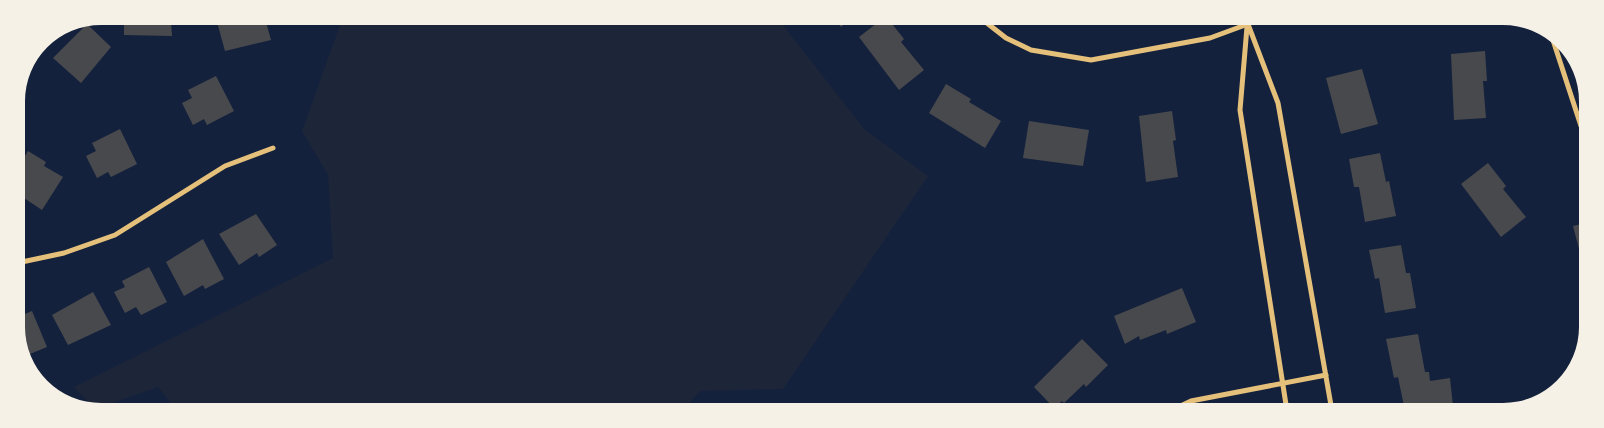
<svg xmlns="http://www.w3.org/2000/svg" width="1604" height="428" viewBox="0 0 1604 428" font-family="'Nunito Sans',sans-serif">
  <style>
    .green { fill: #1d2539 }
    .building { fill: #48494c }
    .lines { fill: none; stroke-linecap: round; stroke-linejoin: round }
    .minor { stroke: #e5c07b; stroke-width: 5 }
  </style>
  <rect width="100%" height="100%" fill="#14213d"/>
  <path class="green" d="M779 20 865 130 928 176 783 389 700 391 683 411 176 410 158 387 95 409 74 387 333 258 328 175 302 131 341 22Z"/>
  <g class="building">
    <path d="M836 20H849L841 27Z"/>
    <path d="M881 20H889L904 39 901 42 924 70 899 90 859 37Z"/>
    <path d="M124 22H171L172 36 124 35Z"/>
    <path d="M217 22H266L271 40 225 51Z"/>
    <path d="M87 24 111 47 81 83 53 58Z"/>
    <path d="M1485 51 1487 81H1483L1486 118 1454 120 1451 54Z"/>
    <path d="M1362 69 1378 124 1341 134 1326 78Z"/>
    <path d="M216 76 234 111 207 125 204 119 193 125 182 103 192 98 188 90Z"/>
    <path d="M946 84 971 99 969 102 1001 121 985 148 929 113Z"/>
    <path d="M1172 111 1176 140 1173 141 1178 177 1146 182 1139 116Z"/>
    <path d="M1029 121 1089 130 1083 166 1023 158Z"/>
    <path d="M120 129 137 164 111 177 108 172 97 178 86 156 96 151 92 143Z"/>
    <path d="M28 151 46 162 44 166 63 177 42 210 24 198 22 200 17 197V169Z"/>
    <path d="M1380 153 1386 182 1389 181 1396 216 1365 222 1359 187H1354L1349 159Z"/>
    <path d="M1488 163 1506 186 1503 189 1526 217 1501 237 1461 184Z"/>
    <path d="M256 214 277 245 259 257 257 253 239 265 219 234Z"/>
    <path d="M1586 223V259L1582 260 1573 226Z"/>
    <path d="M203 239 224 279 205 289 203 285 184 296 166 262Z"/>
    <path d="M1401 245 1406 273H1410L1416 308 1385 313 1379 278 1375 279 1369 250Z"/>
    <path d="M149 267 167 302 141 315 136 307 125 313 114 292 125 287 122 281Z"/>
    <path d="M1182 288 1196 322 1167 334 1166 330 1140 340 1139 336 1125 344 1114 316Z"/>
    <path d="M93 292 111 325 68 345 52 315Z"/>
    <path d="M32 311 47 347 25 356 18 344V317Z"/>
    <path d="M1418 334 1425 372H1429L1430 381 1450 378 1453 406 1405 411 1398 377 1394 378 1386 339Z"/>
    <path d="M1082 339 1108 365 1086 387 1084 384 1064 403 1062 401 1054 408 1034 387Z"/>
  </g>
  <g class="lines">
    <g class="minor">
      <path d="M1246 19 1278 103 1332 411"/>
      <path d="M983 20 1006 38 1031 50 1091 60 1210 38 1248 24"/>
      <path d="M1247 27 1240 110 1287 411"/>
      <path d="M1551 34 1581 126"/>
      <path d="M17 263 64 253 115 235 225 166 273 148"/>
      <path d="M1170 411 1191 401 1326 375"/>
    </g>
  </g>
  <path d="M0 0H1604V428H0ZM101 25H1503A76 76 0 0 1 1579 101V327A76 76 0 0 1 1503 403H101A76 76 0 0 1 25 327V101A76 76 0 0 1 101 25Z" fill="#f6f1e7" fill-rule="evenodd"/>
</svg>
